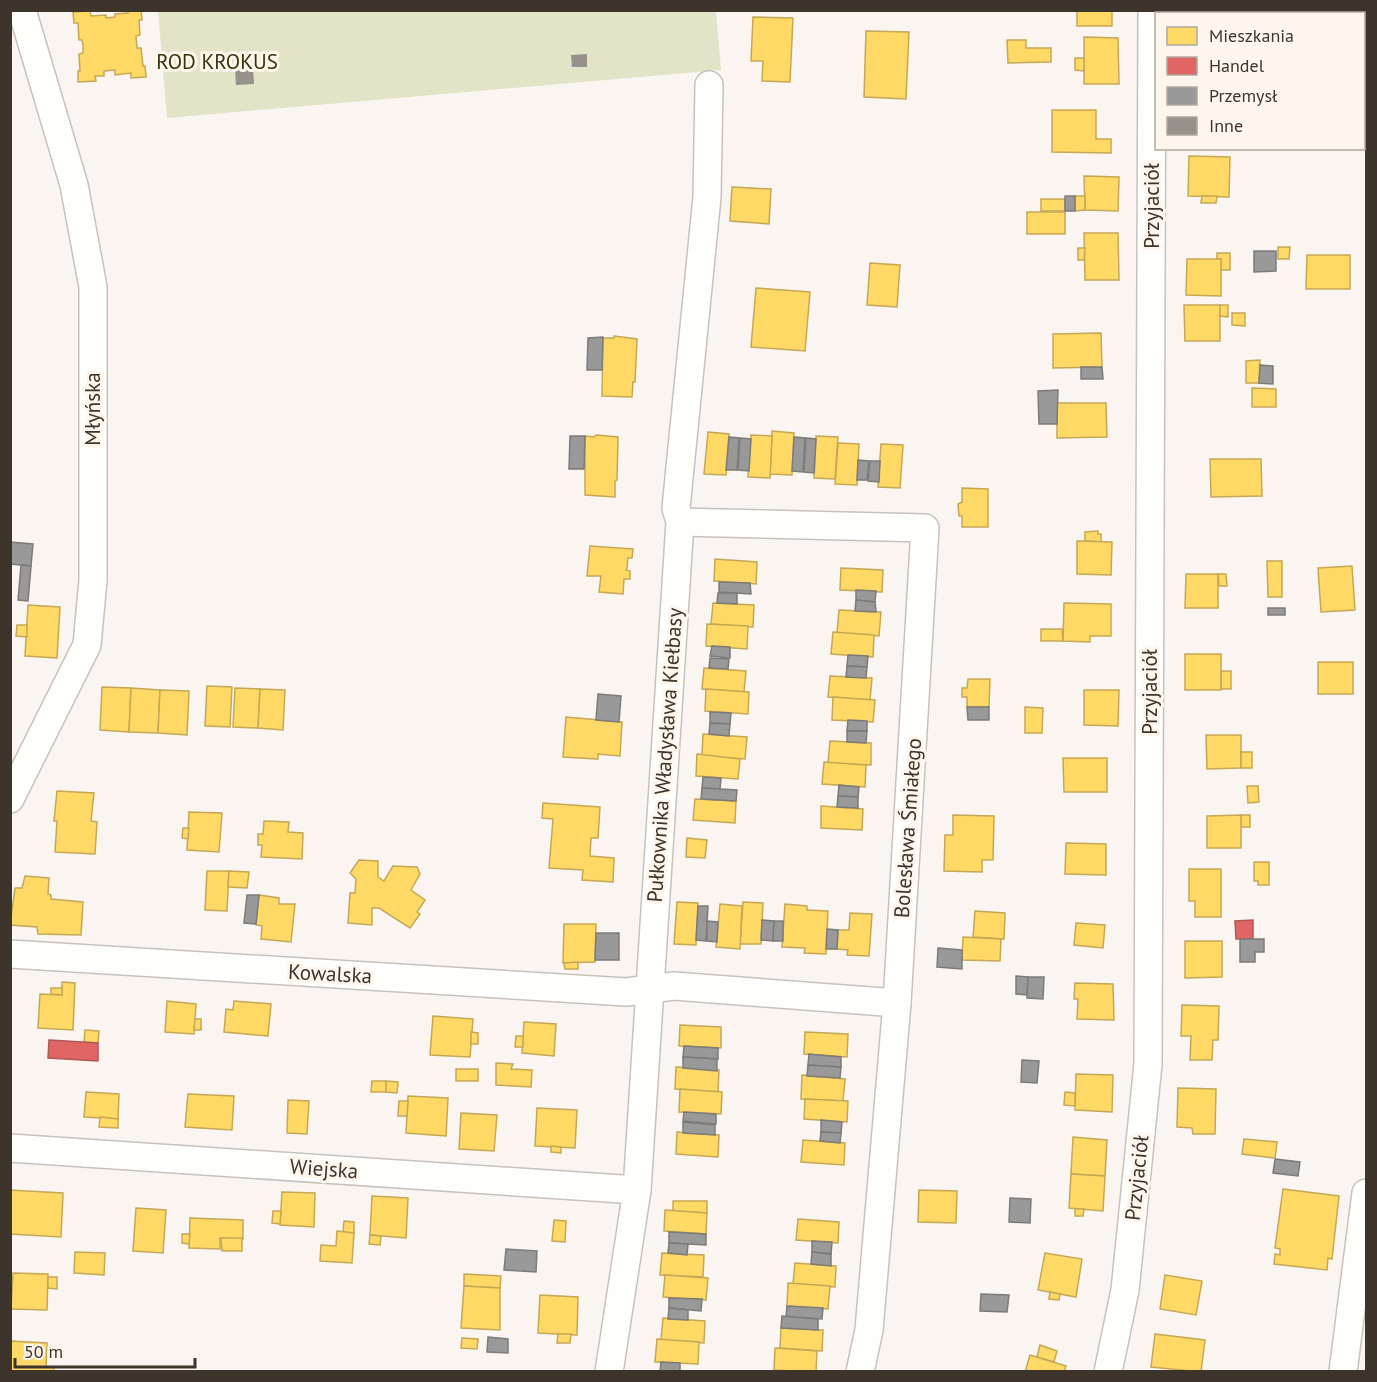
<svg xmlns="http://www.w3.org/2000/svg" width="1377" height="1382" viewBox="0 0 1377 1382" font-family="'PT Sans',sans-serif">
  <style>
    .green { fill: #e3e4c7 }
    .homes { fill: #ffd966; stroke: #c5a855; stroke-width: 1.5 }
    .shops { fill: #e06666; stroke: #af5755; stroke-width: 1.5 }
    .industry { fill: #999; stroke: #7d7b78; stroke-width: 1.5 }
    .building { fill: #97918c }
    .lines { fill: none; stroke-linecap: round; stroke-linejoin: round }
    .street-casing { stroke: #c8c2bd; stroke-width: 30 }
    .street { stroke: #fefefd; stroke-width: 27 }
    .labels { text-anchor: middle; stroke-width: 6; stroke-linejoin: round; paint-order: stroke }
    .park-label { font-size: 21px; fill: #32350a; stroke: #fef5ed }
    .street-label { font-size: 21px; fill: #3d342c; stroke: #fef5ed }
  </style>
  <rect width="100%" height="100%" fill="#faf5f1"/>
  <path class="green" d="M158 11H716L721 70 167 118Z"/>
  <g class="homes">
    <path d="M127 10H141L142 20H139L140 35 136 36 137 48H141L143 66H145L146 77 131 78V73L115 75V70L104 71V76H95L96 81 78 82V71H80L79 54 83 53V45L82 40H79L78 23H74L73 12 90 11 91 16 106 15V18L115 17V14L128 13Z"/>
    <rect x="1077" y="10" width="35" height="16"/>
    <rect x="1266" y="10" width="29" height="4"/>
    <path d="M753 17 793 18 790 82 762 81 763 61H751Z"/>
    <path d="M866 31 909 32 906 99 864 97Z"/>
    <path d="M1084 37 1118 38 1119 84H1084Z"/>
    <path d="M1007 40H1026V48H1051V62L1008 63Z"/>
    <path d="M1075 58H1084V71L1075 70Z"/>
    <path d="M1052 110H1096V139H1111V153L1052 152Z"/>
    <path d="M1189 156 1230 157 1229 197 1188 196Z"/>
    <path d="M1084 176 1119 177 1118 211 1085 210Z"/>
    <path d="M732 187 771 189 769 224 730 221Z"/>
    <path d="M1075 196H1085V210L1075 211Z"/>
    <path d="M1202 196H1217L1216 203H1201Z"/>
    <rect x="1041" y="199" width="24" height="12"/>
    <rect x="1027" y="212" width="38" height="22"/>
    <path d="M1084 233H1118L1119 280H1085Z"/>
    <path d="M1278 247H1290L1289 259H1278Z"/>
    <path d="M1078 248H1085L1084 260H1078Z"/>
    <path d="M1217 253H1230V270H1221V259H1217Z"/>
    <path d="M1307 255H1350V289H1306Z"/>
    <path d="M1187 259H1221V296L1186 295Z"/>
    <path d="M870 263 900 265 897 307 867 305Z"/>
    <path d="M756 288 810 292 805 351 751 347Z"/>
    <path d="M1184 305H1220V341H1185Z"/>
    <path d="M1220 305H1228V317L1220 316Z"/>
    <path d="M1232 313H1245V326L1232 325Z"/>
    <path d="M1101 333 1102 367 1053 368V334Z"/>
    <path d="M614 336 637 339 635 382H633L632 397 602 396 603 338H614Z"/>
    <path d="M1260 360 1259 383H1246V361Z"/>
    <path d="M1252 388 1276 389V407H1252Z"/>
    <path d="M1057 403H1106L1107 437 1057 438Z"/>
    <path d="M772 431 794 433 792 475 770 474Z"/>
    <path d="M708 432 729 434 726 475 704 474Z"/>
    <path d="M596 435 618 437 617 480 615 481V497L585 495V436L594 437Z"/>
    <path d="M751 435 772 436 770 478 748 477Z"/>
    <path d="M816 436 838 437 835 479 814 478Z"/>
    <path d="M838 443 859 444 857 485 835 484Z"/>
    <path d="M881 444 903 445 900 488 878 487Z"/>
    <path d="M1210 459H1261L1262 496 1211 497Z"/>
    <path d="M962 488 988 489V527H962V516H959L958 504 962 502Z"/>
    <path d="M1098 531V534H1101V542L1085 541V532Z"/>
    <path d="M1077 541 1112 542 1111 575 1077 574Z"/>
    <path d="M590 546 633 549 632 558H628L627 568 626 570 630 571V579H624L623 594 599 592 601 576H587Z"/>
    <path d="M715 559 757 562 756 584 714 581Z"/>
    <path d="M1267 561H1282V597H1268Z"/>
    <path d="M1352 566 1355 610 1321 612 1318 568Z"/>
    <path d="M841 568 883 570 882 592 840 590Z"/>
    <path d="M1186 574H1218V608H1185Z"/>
    <path d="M1218 574H1226L1227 586H1219Z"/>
    <path d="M713 603 754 605 753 627 711 624Z"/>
    <path d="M1064 603 1111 604V636H1090V642L1063 641Z"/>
    <path d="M28 605 60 607 57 658 25 656Z"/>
    <path d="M839 610 881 612 879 636 837 633Z"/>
    <path d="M707 624 748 626 747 649 706 646Z"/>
    <path d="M17 625H27V637L16 636Z"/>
    <path d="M1041 629H1062L1063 641H1041Z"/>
    <path d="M833 632 874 635 873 657 831 654Z"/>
    <rect x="1185" y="654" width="36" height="36"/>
    <rect x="1318" y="662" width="35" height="32"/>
    <path d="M704 668 746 671 744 692 702 689Z"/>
    <rect x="1221" y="671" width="10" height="18"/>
    <path d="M830 676 872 678 870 700 828 697Z"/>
    <path d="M968 679H990L989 707H967V697H962V688H967Z"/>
    <path d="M207 686 232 687 230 727 205 726Z"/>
    <path d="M102 687 131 688 129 732 100 730Z"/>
    <path d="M131 688 160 690 158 733 129 732Z"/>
    <path d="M235 688 260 689 258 728 233 727Z"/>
    <path d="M260 689 285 690 283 730 258 728Z"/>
    <path d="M706 689 749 692 748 714 705 711Z"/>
    <path d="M160 690 189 691 187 735 158 733Z"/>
    <path d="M1084 690H1119L1118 726 1084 725Z"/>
    <path d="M833 697 875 700 873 722 832 720Z"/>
    <path d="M1025 707 1043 708 1042 733H1025Z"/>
    <path d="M566 717 622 722 620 756 598 754V759H596L563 757Z"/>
    <path d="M703 734 747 737 745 759 702 756Z"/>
    <path d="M1206 735H1241V768L1207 769Z"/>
    <path d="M830 741 871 743V765L828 763Z"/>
    <rect x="1241" y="752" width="11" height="16"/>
    <path d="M697 754 740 759 738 779 696 776Z"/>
    <path d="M1063 758H1107V792H1064Z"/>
    <path d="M824 762 866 765 865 787 822 784Z"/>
    <path d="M1247 786H1258L1259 802 1248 803Z"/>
    <path d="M57 791 94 793 91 821 97 822 95 854 55 852 57 821H54Z"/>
    <path d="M695 799 736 801 735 823 693 820Z"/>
    <path d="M543 803 600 807 598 838H591L590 856 614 858 613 882 582 880 583 870 549 868 553 819 542 818Z"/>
    <path d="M821 806 863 809 862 830 821 828Z"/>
    <path d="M189 812 222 813 219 852 187 850Z"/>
    <path d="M953 815 994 816 993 860H982V872L944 871 945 835H953Z"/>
    <rect x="1241" y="815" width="9" height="12"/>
    <path d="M1241 815V848H1207V816Z"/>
    <path d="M264 821 289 822 288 832 303 833 302 859 261 857 262 845H258V834H263Z"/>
    <path d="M183 828H189L188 839 182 838Z"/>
    <path d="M687 838 707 840 705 858 686 857Z"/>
    <path d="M1066 843 1106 844V875L1065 874Z"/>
    <path d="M359 860 378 861V877L384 881 393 866 417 867 420 874 411 890 425 900 417 912 420 914 410 928 379 908H372V925L348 923 350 893H355L356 879 350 873Z"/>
    <path d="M1254 862H1269V885H1258V881H1254Z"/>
    <path d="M1189 869H1221V917H1195V901H1189Z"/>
    <path d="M207 871H229L227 911 205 910Z"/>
    <path d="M229 871 249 872 247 888 228 887Z"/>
    <path d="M25 876 49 878 48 894 51 895V899L83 902 81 935 38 934 37 927 10 925 15 888H22Z"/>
    <path d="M259 895 279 898V904H295L291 942 261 939 262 926 256 925Z"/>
    <path d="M677 902 698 903 696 945 674 944Z"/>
    <path d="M743 902 763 903 761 944H740Z"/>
    <path d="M720 904 742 906 740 949 716 947Z"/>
    <path d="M785 904 807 906V910L828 911 826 954 804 953 805 948 782 947Z"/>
    <path d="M975 911 1005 913 1004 939 973 937Z"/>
    <path d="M850 913 872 914 869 956 847 955 848 950 837 949 838 930H849Z"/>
    <path d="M1076 923 1105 925 1103 948 1074 945Z"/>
    <path d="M564 924H596L595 962 563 963Z"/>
    <path d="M963 937 1001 939 1000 961 962 960Z"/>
    <path d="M1185 941H1222V977L1185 978Z"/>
    <path d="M578 962V969H565L564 963Z"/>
    <path d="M62 982 75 983 73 1030 38 1028 40 994 62 995Z"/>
    <path d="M1075 983 1113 984 1114 1020 1077 1019 1078 999H1074Z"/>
    <path d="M51 988H62V995L51 994Z"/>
    <path d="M167 1001 196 1004 194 1034 165 1032Z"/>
    <path d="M234 1001 271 1004 268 1036 224 1032 226 1009 233 1010Z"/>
    <path d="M1182 1005 1219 1006 1218 1040H1213L1212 1060H1190L1191 1036H1181Z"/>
    <path d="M433 1016 473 1019 470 1057 430 1055Z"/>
    <path d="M195 1019H201V1030H194Z"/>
    <path d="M524 1022 556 1024 554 1056 522 1053Z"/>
    <path d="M680 1025 721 1027V1048L679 1046Z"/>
    <path d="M85 1030 99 1031 98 1043 84 1042Z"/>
    <path d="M471 1032 478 1033V1044H471Z"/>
    <path d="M805 1032 848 1034 847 1057 804 1054Z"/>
    <path d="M516 1036H523V1047H515Z"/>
    <path d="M496 1063 513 1064 511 1069 532 1070 531 1087 496 1085Z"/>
    <path d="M676 1067 719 1070 718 1092 675 1089Z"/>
    <rect x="456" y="1069" width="22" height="12"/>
    <path d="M1076 1074 1113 1075 1112 1112 1075 1110Z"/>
    <path d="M802 1075 845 1079 843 1101 801 1099Z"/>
    <path d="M372 1081H386V1092H371Z"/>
    <path d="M386 1081 398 1082 397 1093 386 1092Z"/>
    <path d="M1178 1088 1216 1089 1215 1134H1193L1192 1128 1177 1127Z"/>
    <path d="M680 1089 722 1092 721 1114 679 1112Z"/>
    <path d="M86 1092 119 1094 118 1119 84 1117Z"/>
    <path d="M1065 1092 1075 1093V1106L1064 1105Z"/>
    <path d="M188 1094 234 1096 232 1130 185 1127Z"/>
    <path d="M408 1096 448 1098 446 1136 406 1133Z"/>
    <path d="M805 1099 848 1101 847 1122 804 1119Z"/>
    <path d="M288 1100 309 1101 307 1134 287 1133Z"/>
    <path d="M399 1101H408L407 1116H398Z"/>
    <path d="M537 1108 577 1110 575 1148 535 1146Z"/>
    <path d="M461 1113 497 1115 494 1151 459 1149Z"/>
    <path d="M100 1117 118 1119V1128L99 1127Z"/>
    <path d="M677 1132 719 1135 718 1157 676 1154Z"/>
    <path d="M1073 1137 1107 1140 1105 1176 1071 1174Z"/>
    <path d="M1244 1139 1277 1142 1275 1158 1242 1154Z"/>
    <path d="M803 1140 845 1143 844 1165 801 1162Z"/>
    <path d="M551 1146 561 1147V1153L551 1152Z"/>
    <path d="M1071 1174 1105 1176 1103 1211 1069 1208Z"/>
    <path d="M1283 1189 1339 1196 1332 1259 1328 1258 1327 1270 1274 1264 1275 1254 1280 1255V1249L1275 1248Z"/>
    <path d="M10 1190 63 1193 61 1237 10 1234Z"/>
    <path d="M919 1190 957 1191 956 1223 918 1222Z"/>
    <path d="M282 1192 315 1193 314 1227 280 1225Z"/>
    <path d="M372 1196 408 1198 406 1238 370 1235Z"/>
    <path d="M673 1201H707V1213L673 1211Z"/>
    <path d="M136 1208 166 1210 163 1253 133 1251Z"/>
    <path d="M1075 1209H1084L1083 1216H1075Z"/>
    <path d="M665 1210 707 1213 706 1234 664 1231Z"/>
    <path d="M273 1211H281L280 1224 272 1223Z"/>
    <path d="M190 1218 243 1220V1239L220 1238V1249L189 1248Z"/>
    <path d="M798 1219 839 1222 838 1243 796 1240Z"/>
    <path d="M554 1220 566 1221 565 1242 552 1241Z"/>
    <path d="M344 1221 354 1222V1233L343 1232Z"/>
    <path d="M337 1231 354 1233 352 1263 320 1261 321 1245 336 1246Z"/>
    <path d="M182 1234H190L189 1244 182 1243Z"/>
    <path d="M370 1235 381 1236 380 1245 369 1244Z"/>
    <path d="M221 1238H242V1251H222Z"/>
    <path d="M75 1252 105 1253 104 1275 74 1273Z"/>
    <path d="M662 1253 704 1255 703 1277 660 1275Z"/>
    <path d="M1045 1253 1082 1259 1076 1297 1038 1290Z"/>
    <path d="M795 1263 836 1266 835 1287 793 1284Z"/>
    <path d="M13 1273 48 1274 47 1310 11 1309Z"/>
    <path d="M464 1274 501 1276 500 1288 464 1286Z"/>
    <path d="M665 1275 708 1278 706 1300 663 1297Z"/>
    <path d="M1165 1275 1202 1281 1196 1315 1160 1309Z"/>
    <path d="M48 1277H57V1289L48 1288Z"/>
    <path d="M788 1283 830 1286 828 1309 787 1306Z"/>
    <path d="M464 1286 500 1288V1330L461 1328Z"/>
    <path d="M1050 1292 1060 1294 1059 1300 1049 1299Z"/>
    <path d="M540 1295 578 1297 577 1335 538 1333Z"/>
    <path d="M663 1318 705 1321 704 1343 661 1340Z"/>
    <path d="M781 1328 823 1330 822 1351 780 1348Z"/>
    <path d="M558 1334H571L570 1343H557Z"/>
    <path d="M1155 1334 1205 1340 1201 1372 1151 1367Z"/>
    <path d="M462 1338 478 1339 477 1349 461 1348Z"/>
    <path d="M657 1339 699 1342 698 1364 655 1362Z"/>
    <path d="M10 1341 47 1343 46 1367H54V1372H10Z"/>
    <path d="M1040 1345 1057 1351 1054 1362 1037 1357Z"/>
    <path d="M775 1348 817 1351 816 1372 774 1370Z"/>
    <path d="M1030 1355 1066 1366 1064 1372H1025Z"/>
  </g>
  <g class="shops">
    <path d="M1253 920V939H1236L1235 921Z"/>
    <path d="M49 1040 98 1043V1061L48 1058Z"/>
  </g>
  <g class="industry">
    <rect x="1065" y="196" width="10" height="15"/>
    <path d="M1254 251H1276V271L1254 272Z"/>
    <path d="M603 337 602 370H587L588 338Z"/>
    <path d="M1260 365 1273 366V384L1259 383Z"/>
    <path d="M1081 367H1102L1103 379H1081Z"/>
    <path d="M1058 390 1057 424H1039L1038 391Z"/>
    <path d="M570 436H585L584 469H569Z"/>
    <path d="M729 437 739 438 737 470H726Z"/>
    <path d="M794 437 805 438 803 472 792 471Z"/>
    <path d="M740 438 751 439 749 471 738 470Z"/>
    <path d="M806 438 816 439 814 473 804 472Z"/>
    <path d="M858 460 869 461 867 480H857Z"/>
    <path d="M870 461H880L879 482 868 481Z"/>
    <path d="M10 542 33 544 31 566 10 564Z"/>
    <path d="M21 565 31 566 28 601 18 600Z"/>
    <path d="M719 582 750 583 751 594 719 592Z"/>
    <path d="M856 590 876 591 875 602 856 600Z"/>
    <path d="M718 593H737V604L717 603Z"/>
    <path d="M856 600 875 602 876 612 855 611Z"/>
    <rect x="1268" y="608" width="17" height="7"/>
    <path d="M712 646 730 647V658L710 656Z"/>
    <path d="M848 655 868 656 867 667 847 666Z"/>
    <path d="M710 658 729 659 728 669 709 668Z"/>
    <path d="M847 666 867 667 866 678 846 677Z"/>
    <path d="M598 694 621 696 619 722 596 720Z"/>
    <path d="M967 707H989V720H968Z"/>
    <path d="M710 712 731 713 730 724 710 723Z"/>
    <path d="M848 720 867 721V731H847Z"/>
    <path d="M710 723 730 724 729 736 709 734Z"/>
    <path d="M847 731H867L866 743 847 742Z"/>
    <path d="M703 777 721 778 720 789 702 788Z"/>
    <path d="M839 785 859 787 858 797 838 796Z"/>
    <path d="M702 788 737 790 736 801 701 799Z"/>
    <path d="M838 796 858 797V808L837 807Z"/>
    <path d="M247 895H259L256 924 244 923Z"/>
    <path d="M698 906H708L706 941 696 940Z"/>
    <path d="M762 920 774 921 773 941 761 940Z"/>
    <path d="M707 921 718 922 717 942 707 941Z"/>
    <path d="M774 921H783V941H773Z"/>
    <path d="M827 929 838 930 837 949H826Z"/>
    <path d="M596 933H619V960H595Z"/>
    <path d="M1240 939H1264V952H1255V962H1240Z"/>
    <path d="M938 948 962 950V969L937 967Z"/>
    <path d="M1016 976 1028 977 1027 995 1016 994Z"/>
    <path d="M1028 977H1044L1043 999 1027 998Z"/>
    <path d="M684 1046 718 1048V1059L683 1057Z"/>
    <path d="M809 1054 841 1057V1067L808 1065Z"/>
    <path d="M683 1057 717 1059V1071L683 1068Z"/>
    <path d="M1022 1060 1039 1061 1037 1083 1021 1082Z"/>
    <path d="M808 1065 841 1067 840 1078 807 1076Z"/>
    <path d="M684 1112 716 1114V1124L683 1121Z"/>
    <path d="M821 1120 842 1122 841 1133 821 1132Z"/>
    <path d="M683 1122 715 1125V1135L683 1133Z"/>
    <path d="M821 1132 841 1133 840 1143 820 1141Z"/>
    <path d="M1275 1159 1300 1162 1298 1176 1273 1173Z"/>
    <path d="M1010 1198 1031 1199 1030 1223 1009 1222Z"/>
    <path d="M669 1232 706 1234V1245L669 1243Z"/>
    <path d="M812 1241 832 1242 831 1254 812 1252Z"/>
    <path d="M669 1243 688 1244 687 1255 668 1253Z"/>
    <path d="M506 1249 537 1251 536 1272 504 1270Z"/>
    <path d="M812 1252 831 1254V1266L811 1264Z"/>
    <path d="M981 1294 1009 1295 1007 1312 980 1311Z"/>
    <path d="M669 1298 702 1299 701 1311 669 1308Z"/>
    <path d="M787 1306 823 1308 822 1319 786 1317Z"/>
    <path d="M669 1308 688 1310V1320L668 1319Z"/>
    <path d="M782 1316 818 1319V1330L781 1328Z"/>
    <path d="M488 1337 508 1339V1353L487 1352Z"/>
    <path d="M661 1362 680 1363V1372H660Z"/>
  </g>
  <g class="building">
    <path d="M587 54V67H572L571 55Z"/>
    <path d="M253 67 254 84 236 85 235 68Z"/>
  </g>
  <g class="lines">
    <defs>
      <g id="street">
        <path d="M680 522 925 528 897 1003 869 1330 860 1372"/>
        <path d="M10 799 87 645 93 580V287L74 185 22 10"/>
        <path d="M10 954 626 992 674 986 897 1003"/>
        <path d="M10 1148 637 1190"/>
        <path d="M609 1372 637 1190 680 522 676 508 707 197 709 85"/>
        <path d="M1108 1372 1125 1290 1148 1064 1152 10"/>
        <path d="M1343 1372 1366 1193"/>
      </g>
    </defs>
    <use href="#street" class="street-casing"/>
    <use href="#street" class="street"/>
  </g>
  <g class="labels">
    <g class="park-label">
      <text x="217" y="69">ROD KROKUS</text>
    </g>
    <g class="street-label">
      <text transform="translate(1152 206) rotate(-90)" y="7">Przyjaciół</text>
      <text transform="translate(93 409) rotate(-90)" y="7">Młyńska</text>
      <text transform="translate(1150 692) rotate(-90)" y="7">Przyjaciół</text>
      <text transform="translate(665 755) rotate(-86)" y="7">Pułkownika Władysława Kiełbasy</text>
      <text transform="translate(908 828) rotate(-86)" y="7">Bolesława Śmiałego</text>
      <text transform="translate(330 974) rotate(3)" y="7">Kowalska</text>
      <text transform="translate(324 1169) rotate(4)" y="7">Wiejska</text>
      <text transform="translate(1137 1178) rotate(-84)" y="7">Przyjaciół</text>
    </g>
  </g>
  <rect width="1377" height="1382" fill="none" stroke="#3d342c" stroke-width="24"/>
  <rect x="1155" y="12" width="210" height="138" fill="#fef5ed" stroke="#b1a8a0" stroke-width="1.5"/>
  <rect x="1167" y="27" width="30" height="18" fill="#ffd966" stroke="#b1a8a0" stroke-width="1.5"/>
  <text x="1209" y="42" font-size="18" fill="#3d342c">Mieszkania</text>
  <rect x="1167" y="57" width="30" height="18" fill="#e06666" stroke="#b1a8a0" stroke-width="1.5"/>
  <text x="1209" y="72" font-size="18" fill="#3d342c">Handel</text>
  <rect x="1167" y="87" width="30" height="18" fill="#999999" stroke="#b1a8a0" stroke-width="1.5"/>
  <text x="1209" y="102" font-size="18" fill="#3d342c">Przemysł</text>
  <rect x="1167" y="117" width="30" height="18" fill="#97918c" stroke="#b1a8a0" stroke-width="1.5"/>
  <text x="1209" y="132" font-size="18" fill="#3d342c">Inne</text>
  <path d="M15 1358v9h180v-9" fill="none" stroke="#3d342c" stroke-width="3"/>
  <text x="24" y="1358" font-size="18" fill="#3d342c" stroke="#fef5ed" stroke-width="4.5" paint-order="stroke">50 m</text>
</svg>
